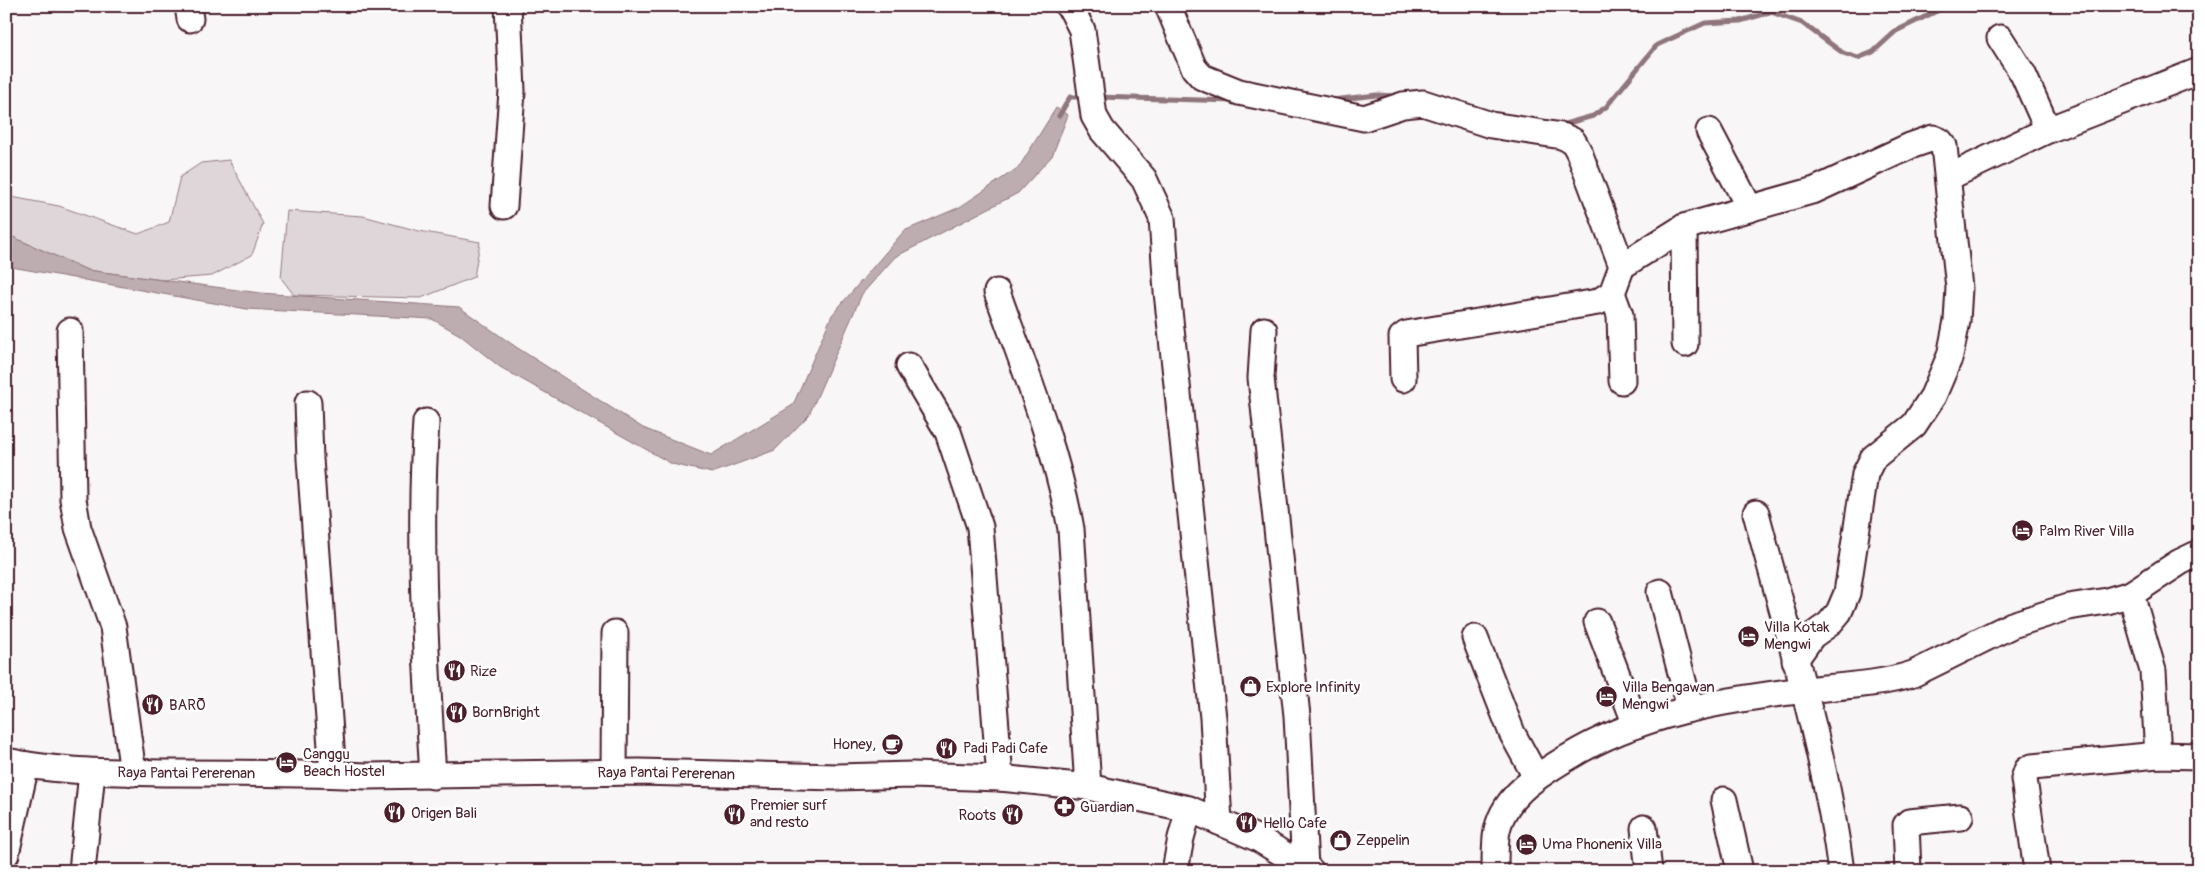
<svg xmlns="http://www.w3.org/2000/svg" width="2205" height="877" viewBox="0 0 2205 877" font-family="Pangolin,sans-serif">
  <style>
    .green { fill: #ded6d9; stroke: #947a82 }
    .water { fill: #bdadb0; stroke: #8f747b }
    .lines { fill: none; stroke-linecap: round; stroke-linejoin: round }
    .stream { stroke: #8f747b; stroke-width: 5 }
    .minor-casing { stroke: #4a1f2b; stroke-width: 29 }
    .minor { stroke: #fff; stroke-width: 25 }
    .labels { text-anchor: middle; stroke-width: 5; stroke-linejoin: round; paint-order: stroke }
    .poi-label { font-size: 15px; fill: #4a1f2b; stroke: #fff; text-anchor: start }
    .street-label { font-size: 15px; fill: #4a1f2b; stroke: #fff }
  </style>
  <rect width="100%" height="100%" fill="#f8f6f7"/>
  <filter id="ink" filterUnits="userSpaceOnUse"><feTurbulence type="fractalNoise" baseFrequency=".02" numOctaves="2"/><feDisplacementMap in="SourceGraphic" scale="10" xChannelSelector="R" yChannelSelector="G"/><feConvolveMatrix kernelMatrix="1 2 1 2 8 2 1 2 1" color-interpolation-filters="sRGB"/></filter>
  <g filter="url(#ink)">
    <g class="green">
      <path d="M229 160 263 224 252 255 212 276 163 280 87 270 6 234V196L59 206 138 234 169 222 180 177 201 163Z"/>
      <path d="M287 211 363 216 419 231 480 242 474 277 421 298 294 295 281 278Z"/>
    </g>
    <path class="water" d="M1056 108 1068 115 1052 156 1018 193 895 257 862 294 809 415 775 450 712 473 672 464 500 367 460 335 432 319 247 309 6 266V234L87 270 260 293 459 307 516 347 643 428 711 455 793 405 832 315 904 231 960 207 1019 167Z"/>
    <g class="lines">
      <g class="stream">
        <path d="M1097 97 1234 101"/>
        <path d="M1332 100 1377 95 1396 96"/>
        <path d="M1059 116 1070 97H1084"/>
        <path d="M1561 125 1593 116 1606 107 1657 45 1705 23 1740 21 1771 12 1802 23 1843 53 1858 58 1873 52 1896 31 1947 6"/>
      </g>
      <defs>
        <g id="minor">
          <path d="M188 6 190 19"/>
          <path d="M1068 6 1072 10 1082 30 1094 116 1102 130 1144 179 1162 218 1167 292 1213 718 1219 822"/>
          <path d="M1168 6 1194 68 1202 77 1239 92 1364 118 1403 105 1423 103 1491 125 1562 136 1573 141 1579 152 1622 266 1612 293 1598 302 1406 334 1402 337 1403 379"/>
          <path d="M2000 38 2023 74 2048 130"/>
          <path d="M1709 131 1750 209"/>
          <path d="M1949 177 2048 130 2199 71"/>
          <path d="M504 206 512 91 508 6"/>
          <path d="M1684 227 1685 344"/>
          <path d="M1622 266 1684 227 1815 190 1910 146 1933 138 1940 141 1944 146 1959 288 1957 321 1950 356 1933 396 1914 425 1873 458 1865 474 1847 593 1839 612 1829 624 1812 636 1795 660"/>
          <path d="M997 292C1025 370 1056 447 1071 529L1088 787"/>
          <path d="M1612 293 1620 315 1622 381"/>
          <path d="M1264 330 1261 378 1297 716 1305 867"/>
          <path d="M70 331 73 499 78 528 113 627 133 773"/>
          <path d="M909 366 948 432 980 527 1000 778"/>
          <path d="M308 403 310 459 333 774"/>
          <path d="M426 422C418 540 426 658 433 776"/>
          <path d="M1756 513C1787 631 1825 749 1841 871"/>
          <path d="M1660 592 1690 708"/>
          <path d="M2131 594 2153 671 2158 755"/>
          <path d="M1597 622 1636 725"/>
          <path d="M1475 638 1512 733 1536 777"/>
          <path id="s1" d="M6 761C62 773 117 772 173 773 238 773 303 773 367 776L639 772 837 777 912 775 1000 778 1088 787 1189 809 1259 839 1311 871"/>
          <path d="M614 772 615 633"/>
          <path d="M1724 800 1740 871"/>
          <path d="M1644 828 1649 871"/>
          <path d="M6 854 26 765"/>
          <path d="M82 871 92 772"/>
          <path d="M1175 871 1181 838 1189 809"/>
          <path d="M1495 871C1495 860 1495 848 1496 837 1500 798 1537 776 1567 758 1638 714 1722 700 1805 690 1841 686 1878 685 1913 674L2012 625 2068 607 2107 601 2131 594 2180 562 2199 553"/>
          <path d="M1908 871 1906 825 1909 822 1960 817"/>
          <path d="M2037 871 2024 779 2027 770 2032 767 2158 755 2199 756"/>
        </g>
      </defs>
      <use href="#minor" class="minor-casing"/>
      <use href="#minor" class="minor"/>
    </g>
  </g>
  <defs>
    <symbol id="hotel-disc" viewBox="-11 -11 22 22"><circle r="9.5" fill="#4a1f2b" stroke="#fff"/><path d="M-6-4.5h1.5V1H6V5H4.5V3h-9V5H-6ZM-4 0a1.8 1.8 0 1 1 3.6 0ZM.5 0V-2.5h3Q6-2.5 6 0Z" fill="#fff"/></symbol>
    <symbol id="restaurant-disc" viewBox="-11 -11 22 22"><circle r="9.5" fill="#4a1f2b" stroke="#fff"/><path d="M-5-6h1v4h1v-4h1v4h1v-4h1v5L-1.5 .5V6h-2V.5L-5-1ZM5-6V6H3V1.5H1.5Q1.5-4 5-6Z" fill="#fff"/></symbol>
    <symbol id="shop-disc" viewBox="-11 -11 22 22"><circle r="9.5" fill="#4a1f2b" stroke="#fff"/><path d="M-5-2.5h2.3a2.7 3.5 0 0 1 5.4 0H5L5.5 6h-11ZM-1.5-2.5h3a1.5 2.3 0 0 0-3 0Z" fill="#fff"/></symbol>
    <symbol id="cafe-disc" viewBox="-11 -11 22 22"><circle r="9.5" fill="#4a1f2b" stroke="#fff"/><path d="M-5.5-4.5H6V0H3Q3 3.5 0 3.5H-2.5Q-5.5 3.5-5.5 0ZM3-3.2v2h1.7v-2ZM-6 4.5H4V6H-6Z" fill="#fff"/></symbol>
    <symbol id="pharmacy-disc" viewBox="-11 -11 22 22"><circle r="9.5" fill="#4a1f2b" stroke="#fff"/><path d="M-2-6h4v4h4v4h-4v4h-4v-4h-4v-4h4Z" fill="#fff"/></symbol>
  </defs>
  <g fill-rule="evenodd">
    <use href="#hotel-disc" x="2010" y="518" width="25" height="25"/>
    <use href="#hotel-disc" x="1736" y="624" width="25" height="25"/>
    <use href="#restaurant-disc" x="442" y="658" width="25" height="25"/>
    <use href="#shop-disc" x="1238" y="674" width="25" height="25"/>
    <use href="#hotel-disc" x="1594" y="684" width="25" height="25"/>
    <use href="#restaurant-disc" x="140" y="692" width="25" height="25"/>
    <use href="#restaurant-disc" x="444" y="700" width="25" height="25"/>
    <use href="#cafe-disc" x="880" y="732" width="25" height="25"/>
    <use href="#restaurant-disc" x="934" y="736" width="25" height="25"/>
    <use href="#hotel-disc" x="274" y="750" width="25" height="25"/>
    <use href="#pharmacy-disc" x="1052" y="794" width="25" height="25"/>
    <use href="#restaurant-disc" x="382" y="800" width="25" height="25"/>
    <use href="#restaurant-disc" x="722" y="802" width="25" height="25"/>
    <use href="#restaurant-disc" x="1000" y="802" width="25" height="25"/>
    <use href="#restaurant-disc" x="1234" y="810" width="25" height="25"/>
    <use href="#shop-disc" x="1328" y="828" width="25" height="25"/>
    <use href="#hotel-disc" x="1514" y="832" width="25" height="25"/>
  </g>
  <g class="labels">
    <g class="poi-label">
      <text x="2039" y="536">Palm River Villa</text>
      <text x="1764" y="632">Villa Kotak<tspan x="1764" dy="17">Mengwi</tspan></text>
      <text x="470" y="676">Rize</text>
      <text x="1266" y="692">Explore Infinity</text>
      <text x="1622" y="692">Villa Bengawan<tspan x="1622" dy="17">Mengwi</tspan></text>
      <text x="169" y="710">BARŌ</text>
      <text x="472" y="717">BornBright</text>
      <text x="876" y="749" text-anchor="end">Honey,</text>
      <text x="963" y="753">Padi Padi Cafe</text>
      <text x="303" y="759">Canggu<tspan x="303" dy="17">Beach Hostel</tspan></text>
      <text x="750" y="810">Premier surf<tspan x="750" dy="17">and resto</tspan></text>
      <text x="1080" y="812">Guardian</text>
      <text x="411" y="818">Origen Bali</text>
      <text x="996" y="820" text-anchor="end">Roots</text>
      <text x="1263" y="828">Hello Cafe</text>
      <text x="1356" y="845">Zeppelin</text>
      <text x="1542" y="849">Uma Phonenix Villa</text>
    </g>
    <g class="street-label">
      <text dy="5" stroke="none"><textPath href="#s1" startOffset="181">Raya Pantai Pererenan</textPath></text>
      <text dy="5" stroke="none"><textPath href="#s1" startOffset="661">Raya Pantai Pererenan</textPath></text>
    </g>
  </g>
  <rect width="2205" height="877" fill="none" stroke="#fff" stroke-width="25"/>
  <rect x="12" y="12" width="2180" height="852" fill="none" stroke="#4a1f2b" stroke-width="2" filter="url(#ink)"/>
</svg>
